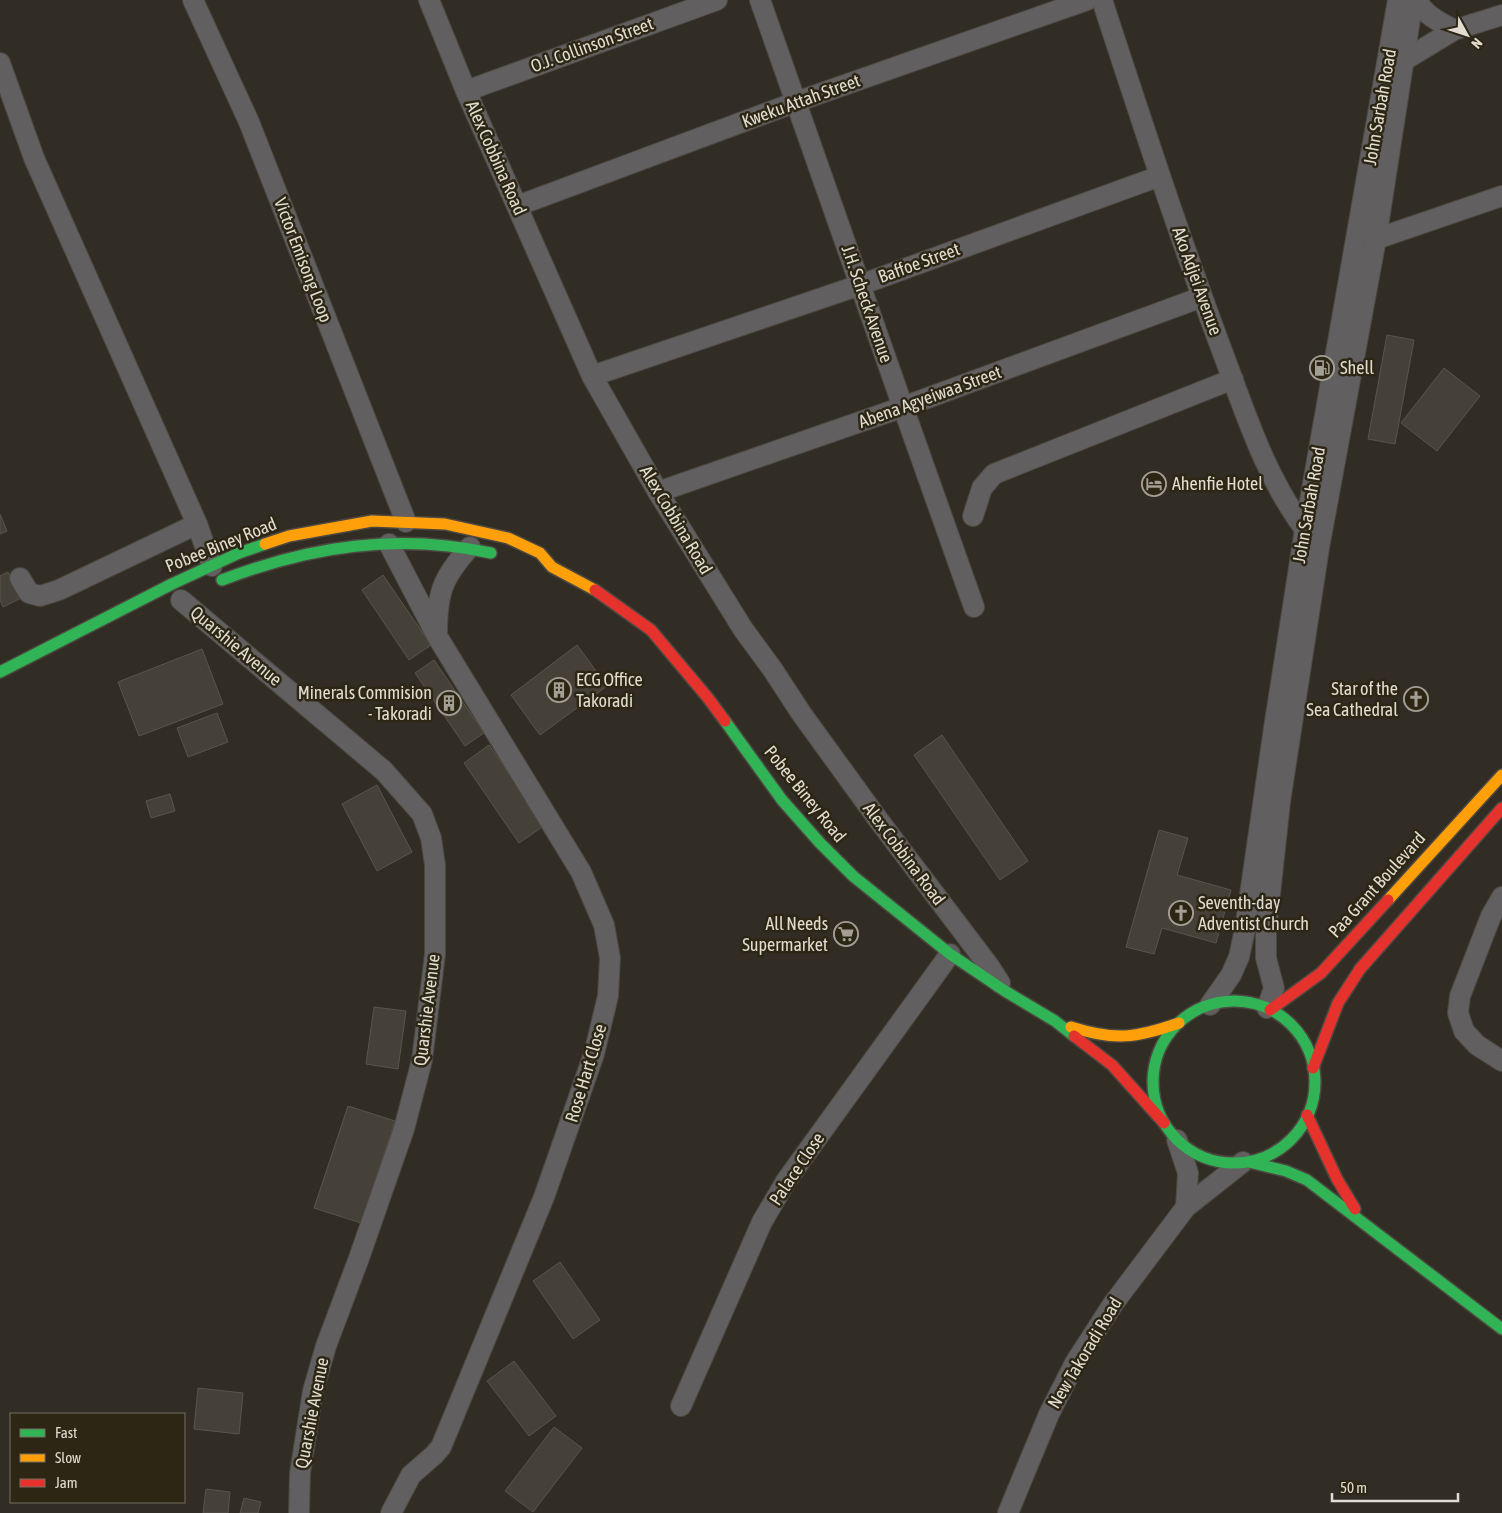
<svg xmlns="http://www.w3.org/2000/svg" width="1502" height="1513" viewBox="0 0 1502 1513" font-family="'Asap Condensed',sans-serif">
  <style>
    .building { fill: #454139; stroke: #58554d }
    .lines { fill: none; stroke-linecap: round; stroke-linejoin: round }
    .street-casing { stroke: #4c4841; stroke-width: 22 }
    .fast-casing { stroke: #4c4841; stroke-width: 14 }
    .slow-casing { stroke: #4c4841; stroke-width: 14 }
    .jam-casing { stroke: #4c4841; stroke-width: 14 }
    .street { stroke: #615f60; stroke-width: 20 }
    .fast { stroke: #30b455; stroke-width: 11 }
    .slow { stroke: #ff9f0a; stroke-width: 11 }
    .jam { stroke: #e5322d; stroke-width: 11 }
    .labels { text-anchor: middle; stroke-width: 5; stroke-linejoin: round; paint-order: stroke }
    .street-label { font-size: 18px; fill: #e1dcd1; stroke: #2d2614 }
    .poi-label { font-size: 18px; fill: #e1dcd1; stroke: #2d2614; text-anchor: start }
  </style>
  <rect width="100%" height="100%" fill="#312d24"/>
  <g class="building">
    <path d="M1387 335 1414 340 1395 444 1368 439Z"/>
    <path d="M1444 368 1480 396 1437 451 1401 423Z"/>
    <path d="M0 514 7 531 0 534Z"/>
    <path d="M8 572 21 598 3 607 0 600V576Z"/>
    <path d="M383 575 431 645 409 660 362 590Z"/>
    <path d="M577 645 607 686 540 735 511 695Z"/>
    <path d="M202 649 223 704 139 736 118 682Z"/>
    <path d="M434 660 484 733 465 746 415 673Z"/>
    <path d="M217 713 228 742 188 757 177 728Z"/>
    <path d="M942 735 1028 861 1000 880 914 755Z"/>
    <path d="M489 745 545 825 519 843 464 763Z"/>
    <path d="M377 785 412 852 377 871 342 804Z"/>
    <path d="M170 794 175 811 151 818 146 801Z"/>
    <path d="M1159 830 1188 838 1177 875 1231 890 1216 943 1162 928 1154 954 1126 947Z"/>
    <path d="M374 1007 406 1011 398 1069 366 1064Z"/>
    <path d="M348 1106 395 1121 361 1223 314 1208Z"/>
    <path d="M560 1262 600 1320 573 1339 533 1281Z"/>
    <path d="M514 1361 556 1416 529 1436 487 1381Z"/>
    <path d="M198 1388 243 1393 239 1434 194 1429Z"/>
    <path d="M554 1427 582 1448 533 1512 505 1491Z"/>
    <path d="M206 1489 230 1492 228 1513H203Z"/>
    <path d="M244 1498 261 1502 258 1513H240Z"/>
  </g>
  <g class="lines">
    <defs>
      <g id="street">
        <path d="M193 0 249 122 406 522"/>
        <path d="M429 0 466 91 592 376 658 492 743 629 773 670 801 713 880 822 989 966 1000 983"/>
        <path d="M760 0 903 407 974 607"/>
        <path d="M1102 0C1140 116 1178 233 1221 348 1246 414 1265 478 1309 535"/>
        <path d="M1417 0C1424 15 1440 22 1454 30"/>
        <path d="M1403 61 1454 30 1502 15"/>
        <path d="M0 63 34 158 197 524 212 566"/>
        <path d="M466 91 717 0"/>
        <path d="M517 206 796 102 1087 0"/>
        <path d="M1376 239 1502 196"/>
        <path d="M592 376 860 285 1160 176"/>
        <path d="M658 492 903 407 1202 297"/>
        <path d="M973 516 982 488 994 474 1233 379"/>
        <path d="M389 544 437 636 581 872 604 925 610 958 608 996 594 1054 544 1197 441 1447 434 1455 411 1475 391 1513"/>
        <path d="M20 578 29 593 40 596 59 590 197 524"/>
        <path d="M181 600 384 771 422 814 431 838 435 865V954L422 1060 404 1129 359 1258 326 1346 313 1391 300 1473 299 1513"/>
        <path d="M437 634C437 593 442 578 470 547"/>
        <path d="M1502 897 1491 916 1460 996 1458 1013 1464 1031 1477 1045 1502 1061"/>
        <path d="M1210 1005 1231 975 1239 957 1245 929 1274 728 1305 529 1398 0"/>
        <path d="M1267 1008 1274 988 1266 958V931L1280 802 1319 548 1376 239 1413 0"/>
        <path d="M1177 1140 1188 1173 1186 1207"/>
        <path d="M681 1406 762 1222 786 1181 950 954"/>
        <path d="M1008 1513 1049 1414 1075 1363 1113 1304 1186 1207 1243 1162"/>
      </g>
      <g id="fast">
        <path d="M222 580C311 546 397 533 491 553"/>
        <path d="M0 672 172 584 239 553 265 544"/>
        <path d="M725 721 782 800 820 843 853 876 950 954 1005 991 1055 1021 1074 1036"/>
        <circle cx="1234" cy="1082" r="81"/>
        <path d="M1249 1162 1286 1171 1307 1180 1502 1329"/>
      </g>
      <g id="slow">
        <path d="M265 544 289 536 372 521 445 524 508 538 540 553 552 567 595 590"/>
        <path d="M1388 900 1502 775"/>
        <path d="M1071 1027C1115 1041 1136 1038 1179 1023"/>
      </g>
      <g id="jam">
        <path d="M595 590 651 630 708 698 725 721"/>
        <path d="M1270 1010 1321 973 1388 900"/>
        <path d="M1074 1036 1112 1065 1164 1123"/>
        <path d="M1313 1068 1338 1003 1360 969 1502 808"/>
        <path d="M1307 1115 1337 1179 1355 1209"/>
      </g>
    </defs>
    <use href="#street" class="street-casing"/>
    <use href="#fast" class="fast-casing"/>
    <use href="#slow" class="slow-casing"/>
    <use href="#jam" class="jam-casing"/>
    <use href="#street" class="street"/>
    <use href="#fast" class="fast"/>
    <use href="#slow" class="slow"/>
    <use href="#jam" class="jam"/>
  </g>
  <defs>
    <symbol id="fuel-ring" viewBox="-11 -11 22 22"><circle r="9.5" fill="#2d2614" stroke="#a39f94" stroke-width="1.5"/><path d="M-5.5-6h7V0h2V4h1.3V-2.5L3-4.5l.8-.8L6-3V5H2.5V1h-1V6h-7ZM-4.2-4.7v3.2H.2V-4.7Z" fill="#a39f94"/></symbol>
    <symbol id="hotel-ring" viewBox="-11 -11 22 22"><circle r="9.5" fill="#2d2614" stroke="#a39f94" stroke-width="1.5"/><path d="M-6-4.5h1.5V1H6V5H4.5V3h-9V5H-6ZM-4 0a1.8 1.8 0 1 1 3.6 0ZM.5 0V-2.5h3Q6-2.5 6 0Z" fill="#a39f94"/></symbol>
    <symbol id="building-ring" viewBox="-11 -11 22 22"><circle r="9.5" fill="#2d2614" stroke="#a39f94" stroke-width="1.5"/><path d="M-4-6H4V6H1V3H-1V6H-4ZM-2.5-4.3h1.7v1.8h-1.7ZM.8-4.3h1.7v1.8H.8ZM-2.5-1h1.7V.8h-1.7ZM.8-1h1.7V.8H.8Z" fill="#a39f94"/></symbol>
    <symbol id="church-ring" viewBox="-11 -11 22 22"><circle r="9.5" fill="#2d2614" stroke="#a39f94" stroke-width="1.5"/><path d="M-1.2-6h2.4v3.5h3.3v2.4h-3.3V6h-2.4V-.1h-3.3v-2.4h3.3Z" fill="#a39f94"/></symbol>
    <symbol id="supermarket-ring" viewBox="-11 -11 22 22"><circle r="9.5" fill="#2d2614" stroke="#a39f94" stroke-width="1.5"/><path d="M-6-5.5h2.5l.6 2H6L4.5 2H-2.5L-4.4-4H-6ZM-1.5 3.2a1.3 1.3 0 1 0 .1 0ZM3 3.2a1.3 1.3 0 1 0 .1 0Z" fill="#a39f94"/></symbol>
  </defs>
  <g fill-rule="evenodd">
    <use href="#fuel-ring" x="1308" y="354" width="28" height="28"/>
    <use href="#hotel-ring" x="1140" y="470" width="28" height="28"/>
    <use href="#building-ring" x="545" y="676" width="28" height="28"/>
    <use href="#church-ring" x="1402" y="685" width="28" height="28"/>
    <use href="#building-ring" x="435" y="689" width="28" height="28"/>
    <use href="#church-ring" x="1167" y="899" width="28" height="28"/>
    <use href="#supermarket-ring" x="832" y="920" width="28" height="28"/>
  </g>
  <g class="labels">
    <g class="street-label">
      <text transform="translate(592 45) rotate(-20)" y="6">O.J. Collinson Street</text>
      <text transform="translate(801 101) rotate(-20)" y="6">Kweku Attah Street</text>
      <text transform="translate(1380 107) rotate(-80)" y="6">John Sarbah Road</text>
      <text transform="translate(496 158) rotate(66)" y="6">Alex Cobbina Road</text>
      <text transform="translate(303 260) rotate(69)" y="6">Victor Emisong Loop</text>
      <text transform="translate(919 263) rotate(-20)" y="6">Baffoe Street</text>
      <text transform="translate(1197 281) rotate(70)" y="6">Ako Adjei Avenue</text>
      <text transform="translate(867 304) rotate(71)" y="6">J.H. Scheck Avenue</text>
      <text transform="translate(930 397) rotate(-20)" y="6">Abena Agyeiwaa Street</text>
      <text transform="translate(1309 505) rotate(-80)" y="6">John Sarbah Road</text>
      <text transform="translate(676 520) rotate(59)" y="6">Alex Cobbina Road</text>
      <text transform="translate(221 545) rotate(-22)" y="6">Pobee Biney Road</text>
      <text transform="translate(236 646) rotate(40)" y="6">Quarshie Avenue</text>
      <text transform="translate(805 794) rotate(51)" y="6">Pobee Biney Road</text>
      <text transform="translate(904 854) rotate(53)" y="6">Alex Cobbina Road</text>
      <text transform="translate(1377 885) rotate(-48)" y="6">Paa Grant Boulevard</text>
      <text transform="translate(427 1010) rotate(-83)" y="6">Quarshie Avenue</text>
      <text transform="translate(586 1073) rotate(-73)" y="6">Rose Hart Close</text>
      <text transform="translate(797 1169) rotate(-56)" y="6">Palace Close</text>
      <text transform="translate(1085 1353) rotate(-59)" y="6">New Takoradi Road</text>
      <text transform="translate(312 1413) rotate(-79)" y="6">Quarshie Avenue</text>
    </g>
    <g class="poi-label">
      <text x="1340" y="374">Shell</text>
      <text x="1172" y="490">Ahenfie Hotel</text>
      <text x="576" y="686">ECG Office<tspan x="576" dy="21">Takoradi</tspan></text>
      <text x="1398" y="695" text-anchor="end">Star of the<tspan x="1398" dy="21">Sea Cathedral</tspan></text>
      <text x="432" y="699" text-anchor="end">Minerals Commision<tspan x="432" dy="21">- Takoradi</tspan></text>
      <text x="1198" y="909">Seventh-day<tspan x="1198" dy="21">Adventist Church</tspan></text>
      <text x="828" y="930" text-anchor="end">All Needs<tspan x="828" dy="21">Supermarket</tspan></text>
    </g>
  </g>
  <rect x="10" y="1413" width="175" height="90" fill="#2d2614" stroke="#756f60"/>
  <rect x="20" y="1429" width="25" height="8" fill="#30b455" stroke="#756f60"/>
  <text x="55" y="1438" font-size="15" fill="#e1dcd1">Fast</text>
  <rect x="20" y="1454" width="25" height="8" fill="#ff9f0a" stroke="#756f60"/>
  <text x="55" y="1463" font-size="15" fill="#e1dcd1">Slow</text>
  <rect x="20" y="1479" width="25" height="8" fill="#e5322d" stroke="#756f60"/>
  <text x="55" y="1488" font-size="15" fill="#e1dcd1">Jam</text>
  <g transform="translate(1467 35) rotate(130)" stroke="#2d2614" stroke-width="4" paint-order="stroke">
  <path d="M0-4L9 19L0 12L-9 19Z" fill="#e1dcd1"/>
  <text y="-8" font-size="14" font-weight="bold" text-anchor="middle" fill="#e1dcd1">N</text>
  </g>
  <path d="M1332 1493v8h126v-8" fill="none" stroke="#e1dcd1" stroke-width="2.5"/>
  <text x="1340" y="1493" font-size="15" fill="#e1dcd1" stroke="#2d2614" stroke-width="4" paint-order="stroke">50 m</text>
</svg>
